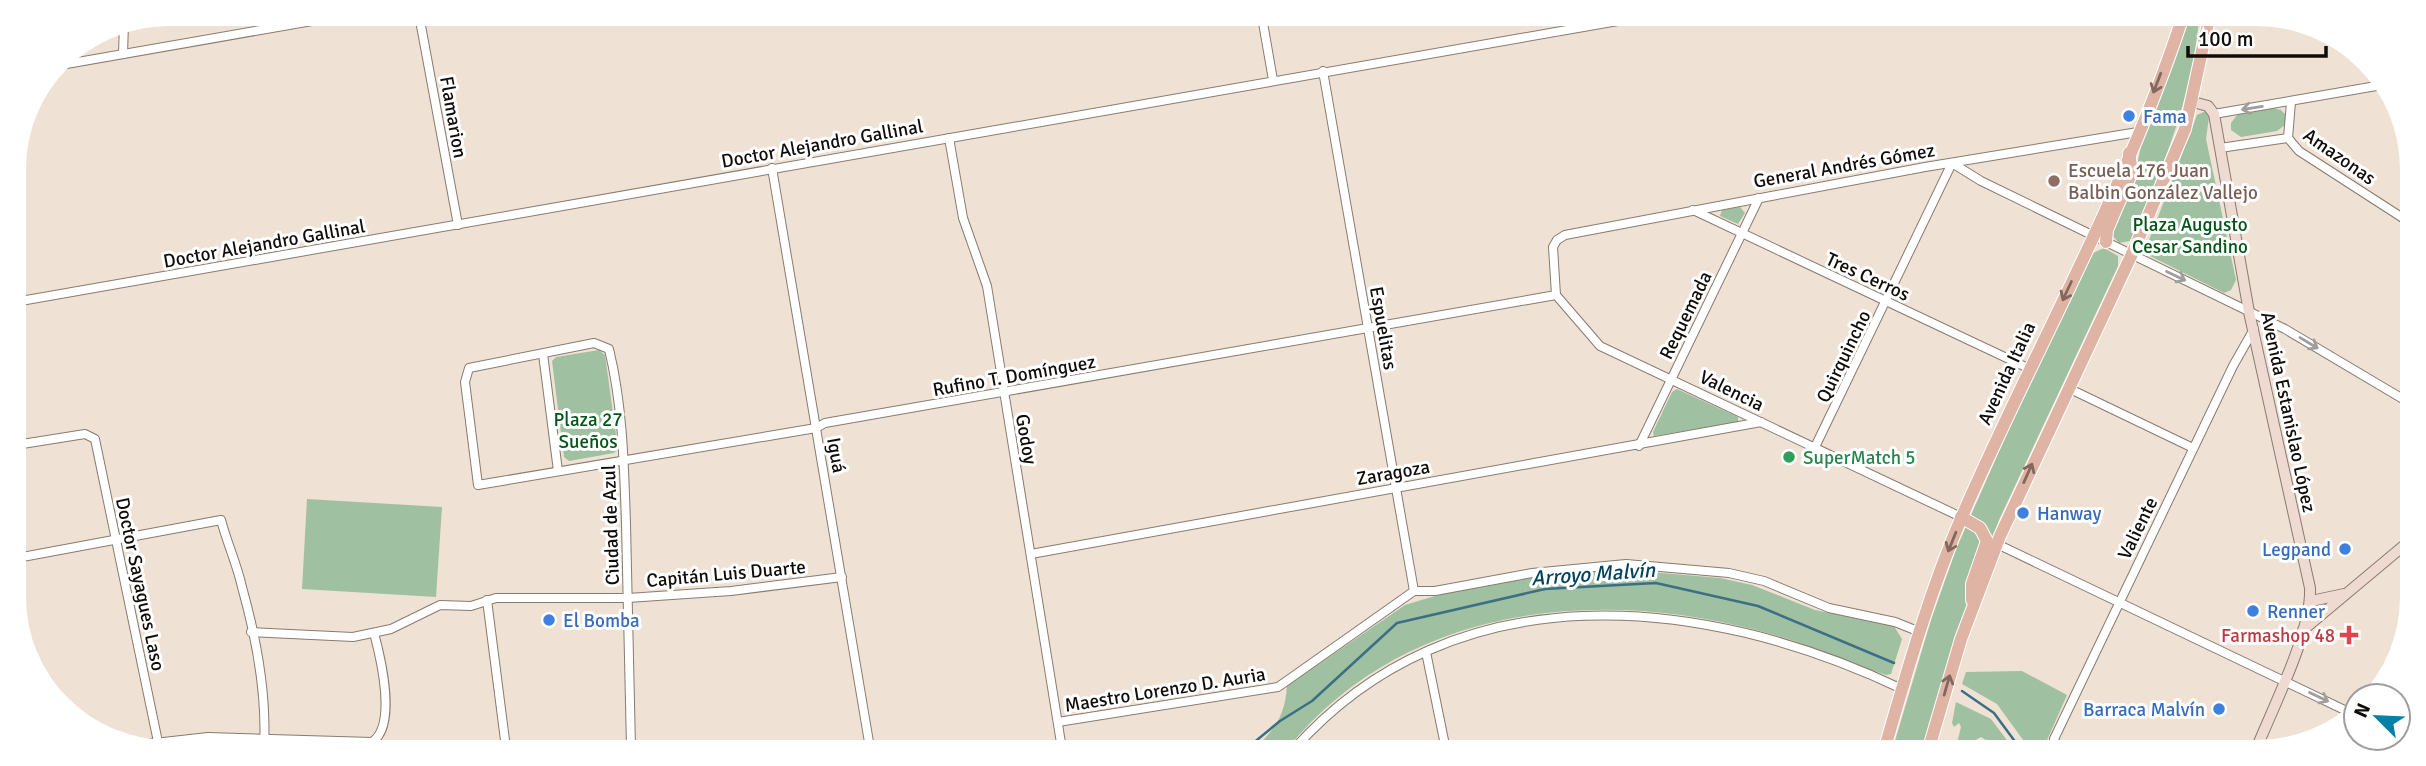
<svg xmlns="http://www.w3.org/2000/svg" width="2426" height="766" viewBox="0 0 2426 766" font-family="Signika,sans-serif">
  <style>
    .green { fill: #9fc1a1 }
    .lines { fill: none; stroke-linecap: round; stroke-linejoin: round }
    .stream { stroke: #3c6f85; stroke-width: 2.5 }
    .street-casing { stroke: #887b70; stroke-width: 10 }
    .secondary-casing { stroke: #887b70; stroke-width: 12 }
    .primary-casing { stroke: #fff; stroke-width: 14 }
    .street { stroke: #fff; stroke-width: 8 }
    .secondary { stroke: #efdad2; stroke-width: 10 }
    .primary { stroke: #dfb4a4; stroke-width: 12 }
    .oneway { stroke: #82685e }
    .oneway2 { stroke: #9f9e9c }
    .shop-dot { fill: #3f7fe0; stroke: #fff; stroke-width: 2.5 }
    .education-dot { fill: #8d6e63; stroke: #fff; stroke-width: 2.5 }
    .leisure-dot { fill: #2e9e5b; stroke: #fff; stroke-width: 2.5 }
    .health-dot { fill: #e0444e; stroke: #fff; stroke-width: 2.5 }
    .labels { text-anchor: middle; stroke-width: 6; stroke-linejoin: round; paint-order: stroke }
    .shop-label { font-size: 19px; fill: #366cbe; stroke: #fff; text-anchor: start }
    .street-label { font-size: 19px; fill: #100c08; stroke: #fff }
    .education-label { font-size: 19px; fill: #785e54; stroke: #fff; text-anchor: start }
    .park-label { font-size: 19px; fill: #005517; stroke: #fff }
    .leisure-label { font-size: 19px; fill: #27864d; stroke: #fff; text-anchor: start }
    .health-label { font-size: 19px; fill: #be3a42; stroke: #fff; text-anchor: end }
    .water-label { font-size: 21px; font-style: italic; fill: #00435b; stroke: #fff }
  </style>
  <rect width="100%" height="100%" fill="#efe1d4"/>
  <g class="green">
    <path d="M2189 19H2199C2192 97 2164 165 2133 236L2130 241 2119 243 2111 234 2136 172 2141 145Z"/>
    <path d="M2273 108 2281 110 2286 115 2285 125 2277 131 2241 137 2231 130V123L2237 115Z"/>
    <path d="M2206 111 2209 117 2206 139 2236 280 2231 290 2224 293 2146 254 2145 251 2197 115Z"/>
    <path d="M1740 207 1745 213 1738 224 1720 216 1722 210Z"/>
    <path d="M2104 248 2118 256V266L1999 520 1956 634 1922 751H1892L1931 620 1957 547 2009 429 2093 253Z"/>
    <path d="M599 350 605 355 618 449 614 453 569 461 564 457 552 361 556 357Z"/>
    <path d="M1677 389 1738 417V422L1654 436 1653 432 1672 392Z"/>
    <path d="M307 499 442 507 436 597 302 589Z"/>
    <path d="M1627 570 1720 578 1752 585 1815 610 1894 626 1902 639 1891 674 1886 675C1843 660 1801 641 1756 630 1590 586 1401 608 1287 749H1254C1275 729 1285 716 1287 686L1405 605 1448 592 1540 576Z"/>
    <path d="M2022 671 2067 695 2044 747 2052 751H2031L1997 704 1962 684 1966 672Z"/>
    <path d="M1956 702 1991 719 2015 751H1991L1989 742 1981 737 1955 751 1961 727 1959 723 1954 727 1952 723Z"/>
  </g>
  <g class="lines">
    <g class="stream">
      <path d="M1962 691 1994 713 2022 751"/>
      <path d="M1246 749 1280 721 1312 701 1397 623 1545 589 1656 583 1758 606 1894 663"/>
    </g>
    <defs>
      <g id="street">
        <path d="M419 15 458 225"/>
        <path d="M1262 17 1273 80"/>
        <path d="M123 54 124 23"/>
        <path d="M55 66 352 14"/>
        <path d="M1323 71 1414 591"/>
        <path d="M2214 114 2382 85"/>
        <path d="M949 138 963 218 987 286 1062 749"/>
        <path d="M2288 138 2291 102"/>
        <path d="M2220 148 2288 138 2299 151 2409 222"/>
        <path d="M772 168 870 748"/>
        <path d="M1693 210 2030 369"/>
        <path d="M15 302 1635 18"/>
        <path d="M543 354 558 471"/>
        <path d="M2068 388 2193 448"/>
        <path d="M16 445 85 434 95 439 158 742"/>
        <path d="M1639 446 1759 198"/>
        <path d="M1815 447 1952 163 1981 181 2285 329 2408 402"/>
        <path d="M1961 517 1600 346 1556 295 1553 247 1557 240 1565 235 1925 167 2138 132"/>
        <path d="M1997 544 2355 715"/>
        <path d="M1031 554 1761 422"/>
        <path d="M17 558 221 520C227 543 237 564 242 587 256 637 267 694 264 747"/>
        <path d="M487 600 506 748"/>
        <path d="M251 632 353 637 391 629 440 605 471 606 496 598H628L731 591 842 577"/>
        <path d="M1426 652 1446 750"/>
        <path d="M1058 722 1278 687 1414 591H1435L1532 573 1626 564 1729 573 1764 581 1829 608 1895 622 1920 632"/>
        <path d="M372 742C397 726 381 659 374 633"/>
        <path d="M128 746 208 737 372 742"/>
        <path d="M631 748C629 673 628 599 626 524 624 465 623 407 609 349L594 343 469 368 465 382 478 485 816 428 825 423 1556 295"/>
        <path d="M1294 749C1454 569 1703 594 1902 689"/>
        <path d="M2068 751 2057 746 2054 739 2233 366 2254 329"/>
      </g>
      <g id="secondary">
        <path d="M2193 102 2208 106 2214 114 2249 312 2310 588C2312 632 2272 709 2255 752"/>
        <path d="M2311 601 2344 594"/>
        <path d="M2303 630 2407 543"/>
      </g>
      <g id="primary">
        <path d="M2106 242 2107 230 2132 172 2129 153"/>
        <path d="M1961 517 1980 528 1987 541 1972 584V600"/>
        <path d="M1884 751C1907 671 1930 590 1963 514 2035 349 2126 190 2182 19"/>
        <path d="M1928 751 1961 639 2000 536 2132 254 2185 129 2209 19"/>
      </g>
    </defs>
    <use href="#street" class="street-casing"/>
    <use href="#secondary" class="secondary-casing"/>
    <use href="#primary" class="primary-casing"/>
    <use href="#street" class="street"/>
    <use href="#secondary" class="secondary"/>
    <use href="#primary" class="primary"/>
  </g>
  <defs><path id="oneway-shaft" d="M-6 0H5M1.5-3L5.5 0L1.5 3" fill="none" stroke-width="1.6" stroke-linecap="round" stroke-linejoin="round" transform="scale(1.75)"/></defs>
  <g class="oneway">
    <use href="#oneway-shaft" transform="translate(2157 83) rotate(111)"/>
    <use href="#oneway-shaft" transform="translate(2067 291) rotate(115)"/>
    <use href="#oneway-shaft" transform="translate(2028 473) rotate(-66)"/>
    <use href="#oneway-shaft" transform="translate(1952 542) rotate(112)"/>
    <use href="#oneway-shaft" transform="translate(1947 685) rotate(-74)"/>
  </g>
  <g class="oneway2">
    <use href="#oneway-shaft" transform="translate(2252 108) rotate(171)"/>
    <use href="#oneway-shaft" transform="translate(2176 276) rotate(26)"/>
    <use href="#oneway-shaft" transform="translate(2309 343) rotate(31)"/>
    <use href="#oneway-shaft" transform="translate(2319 697) rotate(26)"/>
  </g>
  <g class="shop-dot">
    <circle cx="2129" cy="116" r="7"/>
    <circle cx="2023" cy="513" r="7"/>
    <circle cx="2345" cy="549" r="7"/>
    <circle cx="2253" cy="611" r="7"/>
    <circle cx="549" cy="620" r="7"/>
    <circle cx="2219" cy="709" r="7"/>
  </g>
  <circle class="education-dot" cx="2054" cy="181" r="7"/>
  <circle class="leisure-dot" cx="1789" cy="457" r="7"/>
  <path class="health-dot" d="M2345.5 624.5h7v7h7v7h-7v7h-7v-7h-7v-7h7z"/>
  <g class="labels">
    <g class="shop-label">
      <text x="2143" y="123">Fama</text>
      <text x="2037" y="520">Hanway</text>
      <text x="2331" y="556" text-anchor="end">Legpand</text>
      <text x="2267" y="618">Renner</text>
      <text x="563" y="627">El Bomba</text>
      <text x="2205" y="716" text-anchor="end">Barraca Malvín</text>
    </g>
    <g class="street-label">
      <text transform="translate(454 117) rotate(80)" y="7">Flamarion</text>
      <text transform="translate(822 143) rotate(-10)" y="7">Doctor Alejandro Gallinal</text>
      <text transform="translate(2340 156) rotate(35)" y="7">Amazonas</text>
      <text transform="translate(1844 165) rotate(-10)" y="7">General Andrés Gómez</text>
      <text transform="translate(264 243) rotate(-10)" y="7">Doctor Alejandro Gallinal</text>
      <text transform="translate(1868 276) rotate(25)" y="7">Tres Cerros</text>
      <text transform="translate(1685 315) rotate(-64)" y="7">Requemada</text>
      <text transform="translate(1384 328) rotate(80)" y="7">Espuelitas</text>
      <text transform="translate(1843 356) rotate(-64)" y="7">Quirquincho</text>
      <text transform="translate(2006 373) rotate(-65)" y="7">Avenida Italia</text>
      <text transform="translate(1014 375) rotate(-10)" y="7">Rufino T. Domínguez</text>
      <text transform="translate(1732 390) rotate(26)" y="7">Valencia</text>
      <text transform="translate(2289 412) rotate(78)" y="7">Avenida Estanislao López</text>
      <text transform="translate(1027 439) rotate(80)" y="7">Godoy</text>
      <text transform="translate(837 455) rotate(80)" y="7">Iguá</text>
      <text transform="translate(1393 472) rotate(-10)" y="7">Zaragoza</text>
      <text transform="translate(610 525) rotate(-92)" y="7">Ciudad de Azul</text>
      <text transform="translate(2137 528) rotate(-64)" y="7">Valiente</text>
      <text transform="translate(726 573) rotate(-5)" y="7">Capitán Luis Duarte</text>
      <text transform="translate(141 584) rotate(78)" y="7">Doctor Sayagues Laso</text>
      <text transform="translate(1165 689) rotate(-9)" y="7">Maestro Lorenzo D. Auria</text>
    </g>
    <g class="education-label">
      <text x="2068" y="177">Escuela 176 Juan<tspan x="2068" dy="22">Balbin González Vallejo</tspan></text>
    </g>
    <g class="park-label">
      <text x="2190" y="231">Plaza Augusto<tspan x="2190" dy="22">Cesar Sandino</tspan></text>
      <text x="588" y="426">Plaza 27<tspan x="588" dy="22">Sueños</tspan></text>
    </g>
    <g class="leisure-label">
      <text x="1803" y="464">SuperMatch 5</text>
    </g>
    <g class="health-label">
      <text x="2335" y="642">Farmashop 48</text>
    </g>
    <g class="water-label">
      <text transform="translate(1593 574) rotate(-4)" y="7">Arroyo Malvín</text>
    </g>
  </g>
  <path d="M0 0H2426V766H0ZM169 26H2257A143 143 0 0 1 2400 169V597A143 143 0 0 1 2257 740H169A143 143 0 0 1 26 597V169A143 143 0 0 1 169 26Z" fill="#fff" fill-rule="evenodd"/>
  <g transform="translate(2377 717) rotate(294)"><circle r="33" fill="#ffffff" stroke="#9f9e9c" stroke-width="2"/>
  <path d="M0-5L12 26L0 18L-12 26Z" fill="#0581a6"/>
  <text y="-10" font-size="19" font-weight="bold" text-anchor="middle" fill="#100c08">N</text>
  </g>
  <path d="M2188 46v10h138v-10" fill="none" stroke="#100c08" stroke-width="3.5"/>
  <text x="2198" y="46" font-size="21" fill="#100c08" stroke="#ffffff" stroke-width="5" paint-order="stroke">100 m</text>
</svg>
